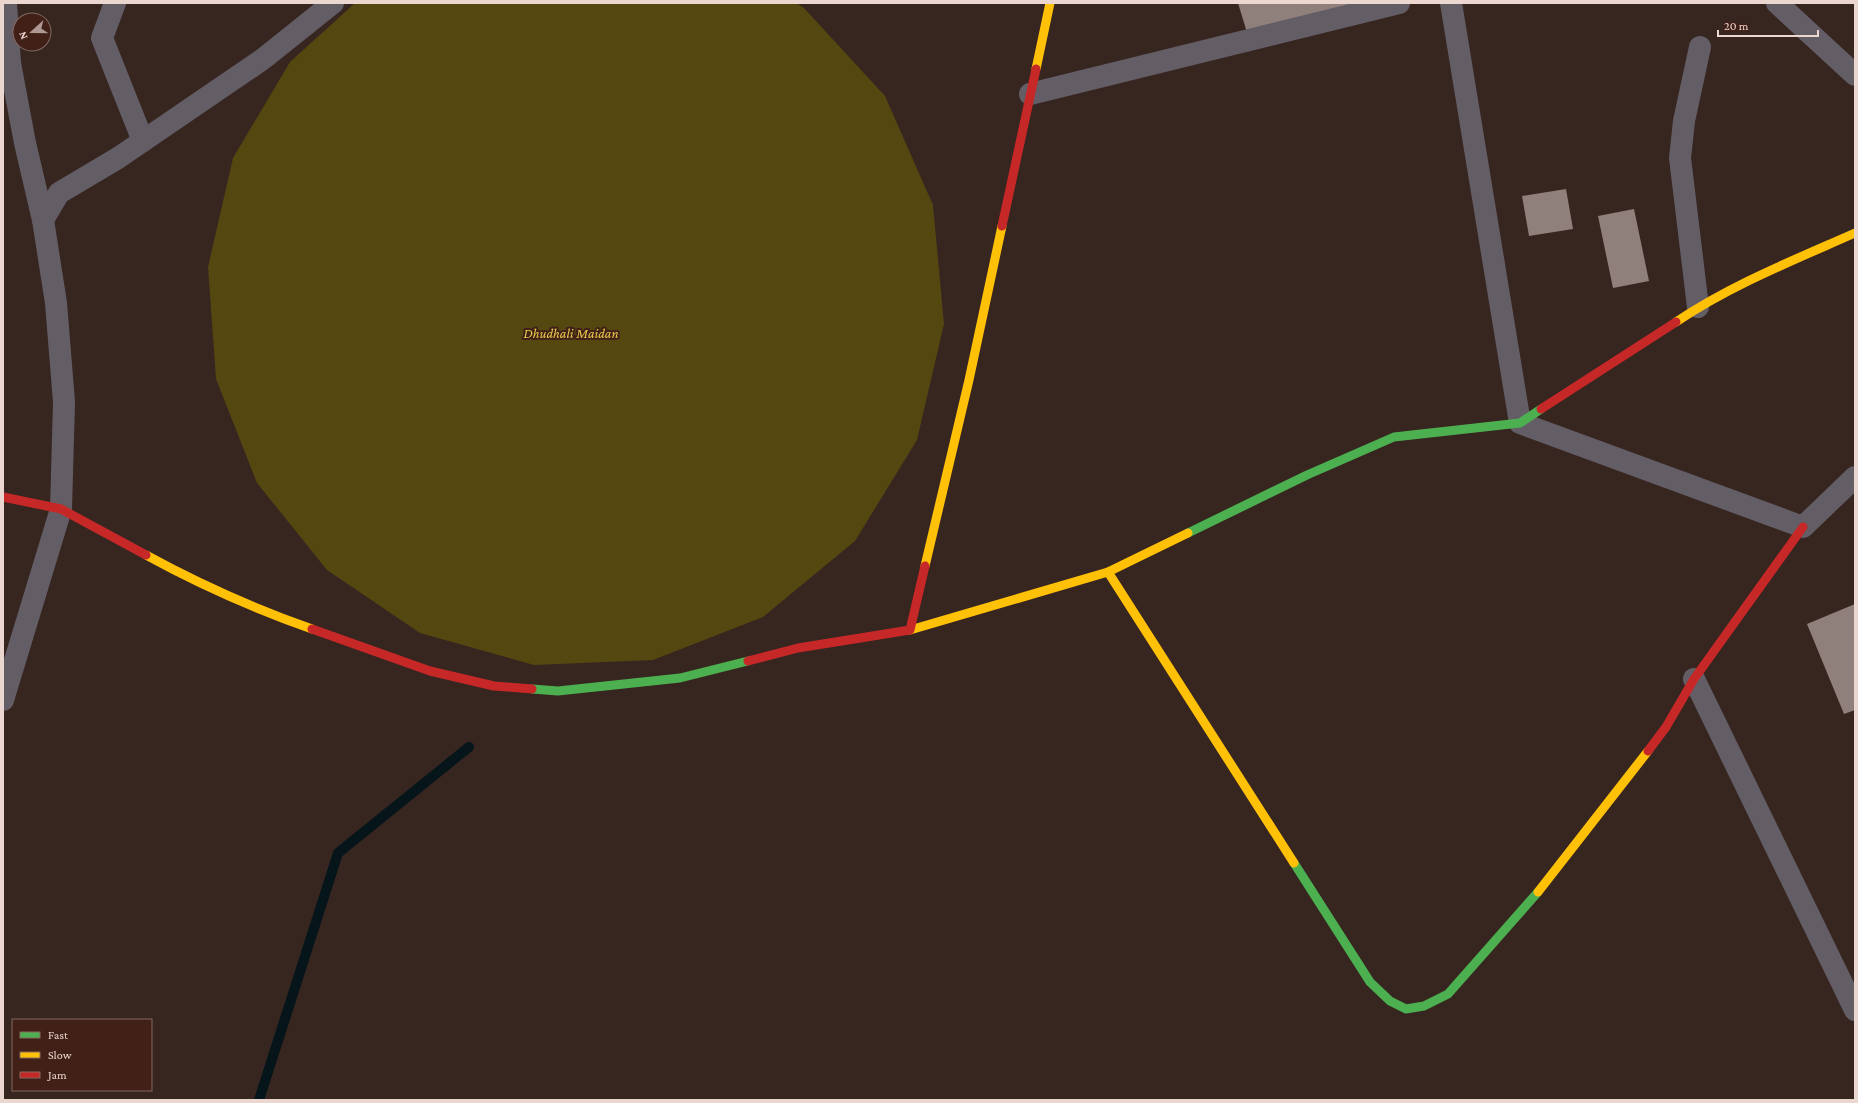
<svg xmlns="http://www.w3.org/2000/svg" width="1858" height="1103" viewBox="0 0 1858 1103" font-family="'Crimson Pro',serif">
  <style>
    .green { fill: #554710 }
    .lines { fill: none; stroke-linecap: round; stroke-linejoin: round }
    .stream { stroke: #05151a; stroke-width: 10 }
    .building { fill: #90807b }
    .street { stroke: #635e66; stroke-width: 22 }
    .fast { stroke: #4caf50; stroke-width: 9 }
    .slow { stroke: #ffc107; stroke-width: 9 }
    .jam { stroke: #c62828; stroke-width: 9 }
    .labels { text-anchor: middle; stroke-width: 4; stroke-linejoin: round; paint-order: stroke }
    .park-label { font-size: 14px; font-style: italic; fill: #e9cc4b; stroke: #402017 }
  </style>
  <rect width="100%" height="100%" fill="#372520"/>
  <path class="green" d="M355 3H796L804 8 885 96 933 205 944 324 917 440 855 541 763 617 653 660 534 665 420 633 327 570 257 483 216 379 208 267 233 158 290 62Z"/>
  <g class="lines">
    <path class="stream" d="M259 1100 338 853 469 747"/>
  </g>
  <g class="building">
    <path d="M1238 3H1364L1249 39Z"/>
    <path d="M1566 189 1573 229 1529 236 1522 196Z"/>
    <path d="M1634 209 1649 281 1613 288 1598 216Z"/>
    <path d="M1855 604V710L1844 714 1807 624Z"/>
  </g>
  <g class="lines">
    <g class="street">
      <path d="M115 3 102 38 143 141"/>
      <path d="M1451 3 1520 423 1803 527 1855 477"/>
      <path d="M1777 3 1855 75"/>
      <path d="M1030 94 1399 3"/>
      <path d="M43 220 59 193 118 158 263 59 333 3"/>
      <path d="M1698 307 1680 158 1684 121 1700 47"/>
      <path d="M1694 679 1855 1010"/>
      <path d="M3 700 61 509 64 402 56 303 43 220 25 143 10 63 6 3"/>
    </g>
    <g class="fast">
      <path d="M1188 533 1307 475 1394 437 1520 423 1541 409"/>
      <path d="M532 689 558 691 680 678 748 661"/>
      <path d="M1294 863 1370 982 1390 1001 1406 1009 1424 1006 1448 994 1538 892"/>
    </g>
    <g class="slow">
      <path d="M1036 69 1050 3"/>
      <path d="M1676 322C1731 285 1794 260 1855 233"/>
      <path d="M146 555C199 584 255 609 312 629"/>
      <path d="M925 566 969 380 1002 226"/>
      <path d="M1108 572 1294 863"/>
      <path d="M910 630 1108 572 1188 533"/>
      <path d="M1538 892 1648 751"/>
    </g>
    <g class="jam">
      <path d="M1002 226 1036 69"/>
      <path d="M1541 409 1676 322"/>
      <path d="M3 497 61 509 146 555"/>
      <path d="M312 629 430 671 494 686 532 689"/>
      <path d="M748 661 798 648 910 630 925 566"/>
      <path d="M1648 751 1666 727 1694 679 1803 527"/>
    </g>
  </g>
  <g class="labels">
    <g class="park-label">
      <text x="571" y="338">Dhudhali Maidan</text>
    </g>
  </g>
  <rect width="1858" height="1103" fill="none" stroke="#ecd6d0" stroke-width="8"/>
  <rect x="12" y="1019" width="140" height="72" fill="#402017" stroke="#856961"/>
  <rect x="20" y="1032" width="20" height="6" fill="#4caf50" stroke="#856961"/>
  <text x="48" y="1039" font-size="12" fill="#ecd6d0">Fast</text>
  <rect x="20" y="1052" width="20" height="6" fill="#ffc107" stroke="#856961"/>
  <text x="48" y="1059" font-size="12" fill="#ecd6d0">Slow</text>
  <rect x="20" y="1072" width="20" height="6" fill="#c62828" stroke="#856961"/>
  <text x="48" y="1079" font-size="12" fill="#ecd6d0">Jam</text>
  <g transform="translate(32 32) rotate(249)"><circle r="19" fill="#402017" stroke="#856961"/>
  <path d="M0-3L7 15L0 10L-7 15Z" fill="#ad9892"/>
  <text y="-6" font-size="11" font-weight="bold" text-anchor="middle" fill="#ecd6d0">N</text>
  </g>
  <path d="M1718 30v6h100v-6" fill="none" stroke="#ecd6d0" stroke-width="2"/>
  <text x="1724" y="30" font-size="12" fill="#ecd6d0" stroke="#402017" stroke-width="3" paint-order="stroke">20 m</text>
</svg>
